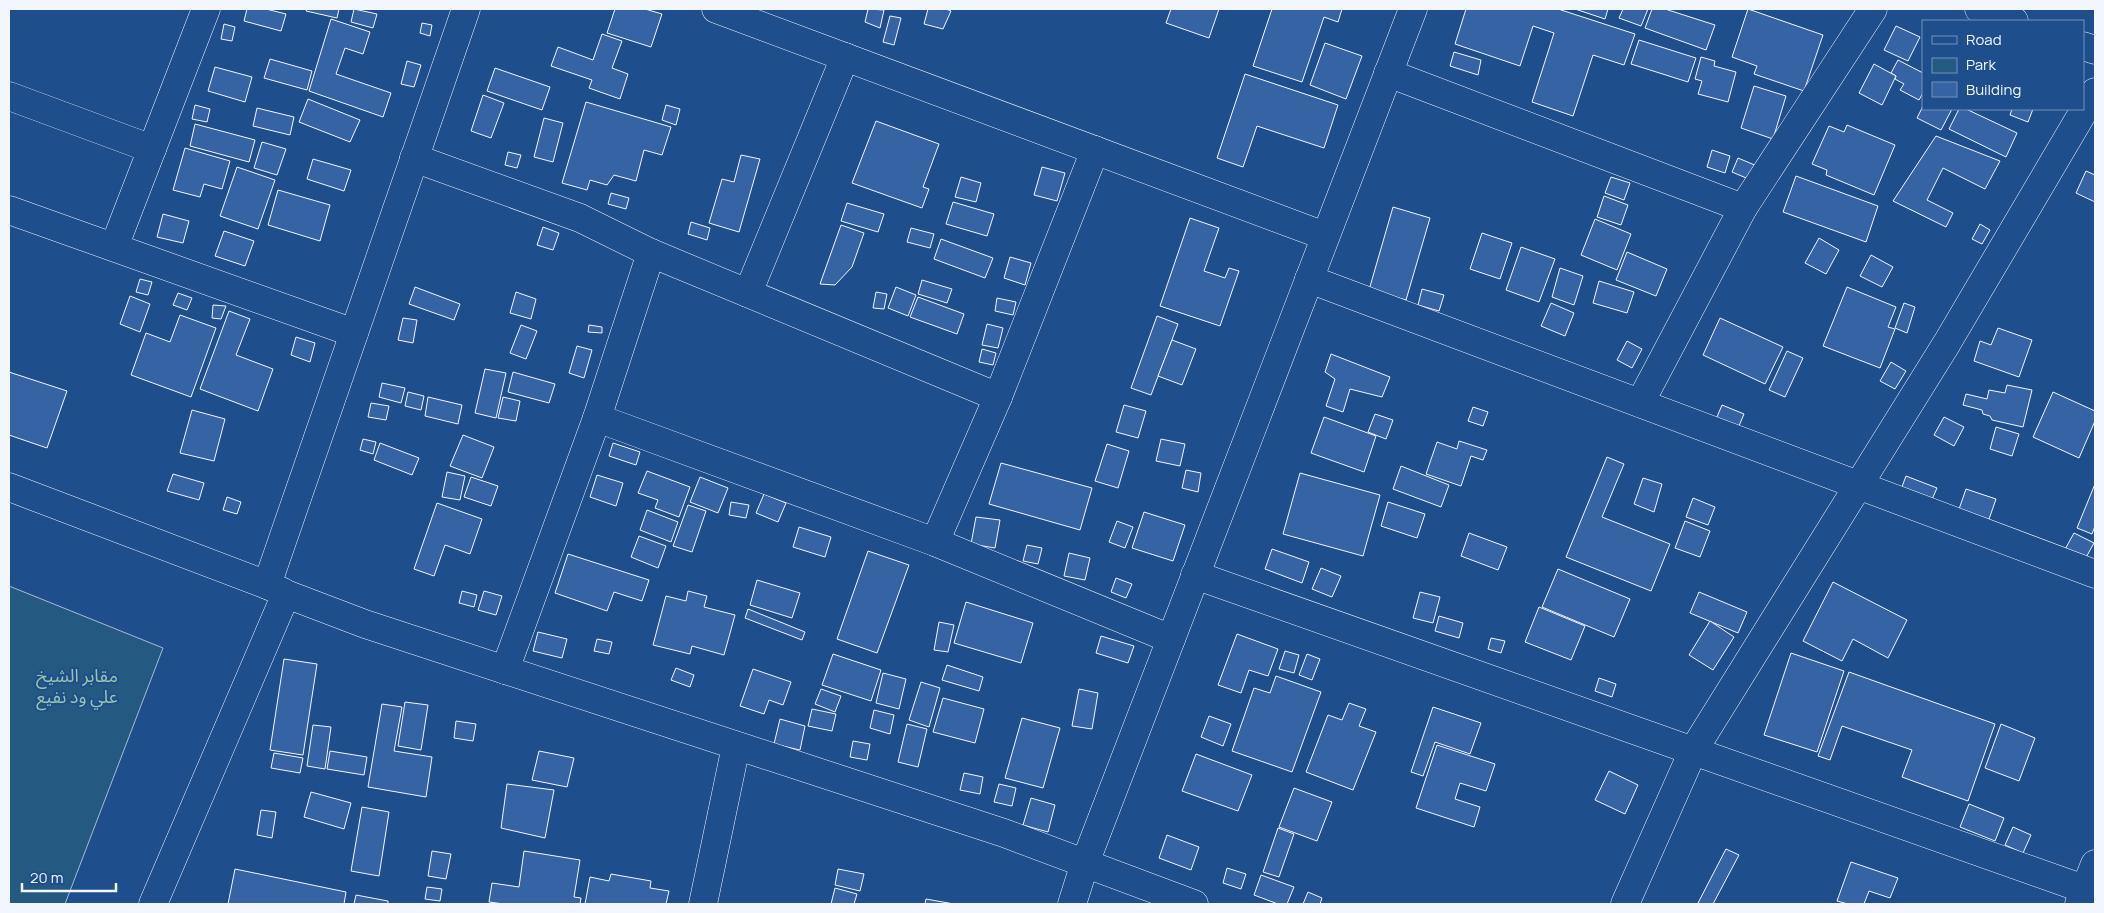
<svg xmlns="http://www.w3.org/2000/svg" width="2104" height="913" viewBox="0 0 2104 913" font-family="Manrope,'Noto Sans Arabic',sans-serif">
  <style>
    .green { fill: #245a82; stroke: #a8bbd7 }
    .building { fill: #3563a3; stroke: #f2f6ff }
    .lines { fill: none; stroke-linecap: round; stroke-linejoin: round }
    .street-casing { stroke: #f2f6ff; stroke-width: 29 }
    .secondary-casing { stroke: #f2f6ff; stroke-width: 29 }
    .street { stroke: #1f4e8c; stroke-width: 28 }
    .secondary { stroke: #1f4e8c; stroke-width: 28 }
    .labels { text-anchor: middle; stroke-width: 4; stroke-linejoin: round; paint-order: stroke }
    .park-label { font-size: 18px; fill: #97c8a6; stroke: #1f4e8c }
  </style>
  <rect width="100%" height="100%" fill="#1f4e8c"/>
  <path class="green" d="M9 586 163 648 65 904H9Z"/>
  <g class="building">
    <path d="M247 9H266L286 14 281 31 244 21Z"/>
    <path d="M307 9H339L337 18 306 11Z"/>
    <path d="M354 9 377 14 373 28 351 22Z"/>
    <path d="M615 9H645L662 14 651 47 607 33Z"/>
    <path d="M868 9 884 10 880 28 865 22Z"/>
    <path d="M928 9H946L951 11 943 29 924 24Z"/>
    <path d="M1171 9H1219L1209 38 1166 23Z"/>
    <path d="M1272 9H1342L1338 22 1324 17 1302 82 1253 66Z"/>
    <path d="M1466 9H1558L1635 34 1624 65 1593 55 1573 116 1532 102 1554 33 1533 26 1520 66 1455 44Z"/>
    <path d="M1575 9H1608L1605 19Z"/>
    <path d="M1623 9H1648L1641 26 1619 18Z"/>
    <path d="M1652 9H1665L1715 25 1706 50 1645 28Z"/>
    <path d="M1748 9 1823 35 1804 91 1754 74 1757 66 1732 57Z"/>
    <path d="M890 16 901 18 894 45 883 42Z"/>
    <path d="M331 19 370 32 363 54 345 48 336 74 391 93 383 117 309 91Z"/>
    <path d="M422 23 432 25 430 36 420 33Z"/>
    <path d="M224 24 235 27 232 41 221 39Z"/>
    <path d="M1896 26 1920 37 1908 61 1884 50Z"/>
    <path d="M602 34 622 41 612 68 628 74 620 99 589 88 592 80 551 66 558 47 593 60Z"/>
    <path d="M1639 40 1696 58 1688 82 1631 64Z"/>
    <path d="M1325 43 1362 56 1346 99 1310 85Z"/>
    <path d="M1454 52 1481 60 1478 75 1450 66Z"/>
    <path d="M1701 57 1715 61 1714 66 1736 72 1728 102 1698 94 1702 81 1695 79Z"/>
    <path d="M270 59 312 71 307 90 264 78Z"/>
    <path d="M1898 60 1923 73V93L1919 100 1900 90 1904 84 1895 79 1896 76 1891 73Z"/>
    <path d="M407 61 421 65 414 87 401 84Z"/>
    <path d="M1874 64 1896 76 1882 105 1859 93Z"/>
    <path d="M215 67 252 77 245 102 208 91Z"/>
    <path d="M495 68 550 87 542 110 487 91Z"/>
    <path d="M1245 74 1338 105 1324 148 1257 126 1243 167 1217 158Z"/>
    <path d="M1754 86 1786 96 1773 139 1741 128Z"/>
    <path d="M483 95 504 103 491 138 471 131Z"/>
    <path d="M308 99 360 120 350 142 299 122Z"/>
    <path d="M586 102 671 127 662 155 644 150 636 181 614 175 607 185 590 180 587 190 562 183Z"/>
    <path d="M195 105 210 109 207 122 192 119Z"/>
    <path d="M666 105 680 109 676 125 662 120Z"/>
    <path d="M1923 106V109H1952L1941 130 1917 118Z"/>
    <path d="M257 108 294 117 290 135 253 126Z"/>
    <path d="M1959 109H1966L2017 133 2006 157 1949 129Z"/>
    <path d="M2012 109H2033L2028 122 2010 115Z"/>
    <path d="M544 118 563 123 553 162 534 157Z"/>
    <path d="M876 121 939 144 923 187 929 189 922 208 852 183Z"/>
    <path d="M195 124 255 140 249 162 190 146Z"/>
    <path d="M1847 125 1895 145 1874 195 1826 175 1827 170 1812 164 1829 126 1844 132Z"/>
    <path d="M1936 136 2000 161 1985 189 1943 168 1927 200 1953 213 1946 227 1893 201Z"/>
    <path d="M262 142 286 149 277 175 254 168Z"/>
    <path d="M185 148 230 161 222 189 204 184 200 197 173 190Z"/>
    <path d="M1712 150 1730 156 1725 173 1707 167Z"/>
    <path d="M508 152 521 155 517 168 505 165Z"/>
    <path d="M741 155 760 159 739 232 709 223 722 179 734 182Z"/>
    <path d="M1738 158 1757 166 1751 180 1732 172Z"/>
    <path d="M313 159 351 170 344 191 307 179Z"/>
    <path d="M237 167 275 180 258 229 220 216Z"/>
    <path d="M1042 167 1065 173 1057 201 1034 195Z"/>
    <path d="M2086 171 2095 175V202L2076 193Z"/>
    <path d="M1796 176 1878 206 1866 242 1783 212Z"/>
    <path d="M961 177 981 183 976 202 955 197Z"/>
    <path d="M1611 177 1630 183 1624 200 1605 193Z"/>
    <path d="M278 190 330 205 320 241 268 225Z"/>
    <path d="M611 193 629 198 626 209 608 204Z"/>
    <path d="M1604 196 1628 205 1621 225 1597 217Z"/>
    <path d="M953 202 994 214 987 236 946 224Z"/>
    <path d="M847 203 884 214 878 232 841 221Z"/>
    <path d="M1393 207 1430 218 1406 300 1369 290Z"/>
    <path d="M163 214 189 221 183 243 157 237Z"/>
    <path d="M1190 218 1219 228 1204 271 1225 278 1229 268 1239 271 1220 326 1160 306Z"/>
    <path d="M1595 219 1631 234 1617 270 1581 255Z"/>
    <path d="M691 222 710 228 707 240 688 234Z"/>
    <path d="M1980 224 1990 230 1982 244 1972 239Z"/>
    <path d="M841 225 864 233 852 267 835 285 820 284Z"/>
    <path d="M543 227 559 233 553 250 537 245Z"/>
    <path d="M911 228 934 234 930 248 907 242Z"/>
    <path d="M224 231 254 241 245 266 215 256Z"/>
    <path d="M1482 233 1512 243 1500 279 1470 269Z"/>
    <path d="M1819 238 1839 250 1826 274 1805 263Z"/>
    <path d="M941 239 993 258 985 278 934 259Z"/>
    <path d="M1521 247 1555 259 1539 302 1506 290Z"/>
    <path d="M1627 252 1667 269 1656 296 1616 280Z"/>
    <path d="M1871 255 1893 267 1882 287 1860 276Z"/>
    <path d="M1010 257 1031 263 1025 285 1004 278Z"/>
    <path d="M1560 268 1583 276 1574 305 1552 297Z"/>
    <path d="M140 279 152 282 148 295 136 292Z"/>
    <path d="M922 280 952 289 947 303 918 294Z"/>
    <path d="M1599 281 1634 292 1627 313 1593 303Z"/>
    <path d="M415 287 460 304 454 320 409 304Z"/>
    <path d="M896 287 916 295 908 316 888 308Z"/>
    <path d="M1847 287 1896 307 1888 327 1895 329 1880 368 1823 346Z"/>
    <path d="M1422 289 1444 295 1439 311 1418 305Z"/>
    <path d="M516 292 536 299 531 319 510 313Z"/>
    <path d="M876 292 887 294 884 309 873 308Z"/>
    <path d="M178 293 192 298 187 310 173 305Z"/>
    <path d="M130 296 150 304 140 332 120 324Z"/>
    <path d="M918 297 964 314 957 334 910 317Z"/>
    <path d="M997 298 1016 302 1013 315 995 311Z"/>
    <path d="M1551 303 1574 313 1565 336 1541 326Z"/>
    <path d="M1904 303 1915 307 1907 333 1895 328Z"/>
    <path d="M213 305 226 306 221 319 212 318Z"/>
    <path d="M229 311 250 319 236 355 273 369 258 411 200 389Z"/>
    <path d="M180 315 216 328 191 397 131 375 146 333 170 342Z"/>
    <path d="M1157 316 1178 324 1151 395 1131 388Z"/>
    <path d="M403 318 417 320 413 343 398 340Z"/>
    <path d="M1720 318 1783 347 1765 384 1703 355Z"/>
    <path d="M987 324 1003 328 998 348 982 345Z"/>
    <path d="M521 325 537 331 526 359 510 353Z"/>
    <path d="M589 325 602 327V333L588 332Z"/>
    <path d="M1998 328 2032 340 2019 377 1974 361 1980 341 1991 345Z"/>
    <path d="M296 337 315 343 310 362 291 355Z"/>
    <path d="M1172 340 1196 349 1182 385 1158 376Z"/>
    <path d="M1627 341 1642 349 1632 368 1617 360Z"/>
    <path d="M577 346 592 350 584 378 569 373Z"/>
    <path d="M982 349 996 353 993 365 979 362Z"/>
    <path d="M1787 351 1803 358 1785 397 1769 390Z"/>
    <path d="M1331 354 1390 377 1382 397 1350 389 1343 412 1326 406 1335 379 1325 372Z"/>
    <path d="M1891 362 1906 371 1895 389 1880 381Z"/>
    <path d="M485 369 506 373 496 418 475 413Z"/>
    <path d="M9 372 67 391 47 448 9 435Z"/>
    <path d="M513 372 555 384 549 403 508 392Z"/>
    <path d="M382 383 405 388 401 403 379 397Z"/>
    <path d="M2007 385 2032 390 2023 427 1992 420 1990 416 1983 414 1982 410 1963 405 1966 394 1987 399 1989 390 2005 393Z"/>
    <path d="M408 392 424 396 421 410 405 406Z"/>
    <path d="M2053 392 2095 411V421L2079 458 2033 437Z"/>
    <path d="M428 397 462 405 458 424 425 416Z"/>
    <path d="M503 397 520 401 516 421 498 418Z"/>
    <path d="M371 403 389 406 386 420 368 417Z"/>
    <path d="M1124 405 1146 411 1138 438 1116 432Z"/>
    <path d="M1722 405 1744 414 1736 433 1714 424Z"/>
    <path d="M1473 407 1488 412 1483 426 1468 421Z"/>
    <path d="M192 410 225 419 214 461 180 453Z"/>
    <path d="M1375 414 1393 420 1386 439 1368 432Z"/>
    <path d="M1324 417 1376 436 1364 472 1311 453Z"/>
    <path d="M1944 417 1964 427 1954 446 1934 435Z"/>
    <path d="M1996 427 2019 434 2012 456 1990 449Z"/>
    <path d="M463 435 494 447 482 478 450 466Z"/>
    <path d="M363 439 376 442 373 454 360 450Z"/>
    <path d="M1161 439 1185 444 1180 466 1156 461Z"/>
    <path d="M1459 441 1487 450 1483 460 1471 456 1461 486 1426 474 1437 442 1457 449Z"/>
    <path d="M380 443 419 458 412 475 374 460Z"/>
    <path d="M613 443 640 452 636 465 609 456Z"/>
    <path d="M1107 444 1129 451 1118 488 1095 481Z"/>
    <path d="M1607 457 1624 464 1602 517 1670 544 1651 591 1566 557Z"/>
    <path d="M1001 463 1092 488 1080 530 989 504Z"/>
    <path d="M1401 466 1449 485 1441 507 1393 489Z"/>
    <path d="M1186 470 1201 473 1198 492 1182 488Z"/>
    <path d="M647 471 690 487 679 517 655 508 658 500 638 493Z"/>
    <path d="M447 472 465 476 460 500 442 497Z"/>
    <path d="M1300 473 1380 495 1363 556 1283 534Z"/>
    <path d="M173 474 204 483 199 500 167 491Z"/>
    <path d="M597 475 623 483 616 506 590 497Z"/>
    <path d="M1906 476 1937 488 1930 504 1900 492Z"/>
    <path d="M471 477 498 486 491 506 464 497Z"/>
    <path d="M700 477 728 488 718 513 690 502Z"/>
    <path d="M1643 478 1662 484 1654 512 1634 504Z"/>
    <path d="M2095 484V526L2092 534 2077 528Z"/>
    <path d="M1966 489 1996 499 1987 525 1957 515Z"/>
    <path d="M764 494 786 503 778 522 756 513Z"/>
    <path d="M227 497 241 502 237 514 223 510Z"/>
    <path d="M1693 498 1715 507 1708 525 1686 517Z"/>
    <path d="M731 502 749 505 746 518 729 515Z"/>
    <path d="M1388 502 1425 514 1417 538 1381 526Z"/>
    <path d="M437 503 482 519 470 554 445 545 434 576 414 569Z"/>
    <path d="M688 505 706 511 692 552 673 546Z"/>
    <path d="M647 510 678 522 671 542 640 530Z"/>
    <path d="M1144 512 1185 525 1173 561 1132 548Z"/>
    <path d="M976 517 1000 520 995 548 971 544Z"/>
    <path d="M1117 521 1133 527 1125 548 1109 542Z"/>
    <path d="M1685 521 1710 531 1700 557 1675 548Z"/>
    <path d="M799 527 831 537 825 557 793 547Z"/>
    <path d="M1469 533 1507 547 1498 570 1461 556Z"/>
    <path d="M2074 533 2094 543 2083 563 2063 553Z"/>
    <path d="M639 536 666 546 658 568 631 557Z"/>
    <path d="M1027 545 1042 548 1038 564 1023 561Z"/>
    <path d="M1272 549 1309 562 1302 583 1265 569Z"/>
    <path d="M868 551 909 565 877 653 837 639Z"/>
    <path d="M1069 553 1090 558 1085 580 1064 576Z"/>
    <path d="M568 554 649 580 642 601 614 592 607 611 555 593Z"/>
    <path d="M1321 568 1341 576 1332 597 1312 589Z"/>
    <path d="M1558 569 1630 599 1614 637 1542 607Z"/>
    <path d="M1116 578 1132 584 1126 598 1111 592Z"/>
    <path d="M757 580 800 593 792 618 750 605Z"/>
    <path d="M1833 582 1907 620 1888 658 1853 639 1842 661 1803 641Z"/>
    <path d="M462 591 477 595 474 607 459 603Z"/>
    <path d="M484 591 502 596 496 615 478 610Z"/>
    <path d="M688 591 707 596 704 607 735 615 724 655 692 646 690 654 653 645 666 596 686 601Z"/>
    <path d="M1420 592 1440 597 1433 623 1413 618Z"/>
    <path d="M1699 592 1747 612 1738 633 1690 613Z"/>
    <path d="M966 602 1033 623 1021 663 954 643Z"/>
    <path d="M1539 607 1585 626 1571 660 1525 642Z"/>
    <path d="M748 609 805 632 802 640 745 618Z"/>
    <path d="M1439 616 1463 623 1459 638 1435 631Z"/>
    <path d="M1710 621 1734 637 1713 670 1689 655Z"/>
    <path d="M939 622 954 625 948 652 934 650Z"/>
    <path d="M538 632 567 639 562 658 533 651Z"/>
    <path d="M1237 634 1278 649 1268 676 1249 670 1241 693 1218 685Z"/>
    <path d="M1101 636 1134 646 1128 663 1096 653Z"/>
    <path d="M1491 638 1505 641 1501 653 1488 649Z"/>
    <path d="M597 639 612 642 609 654 594 651Z"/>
    <path d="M1285 651 1299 655 1294 673 1279 669Z"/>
    <path d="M1791 653 1844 671 1817 752 1764 735Z"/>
    <path d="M833 654 881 670 871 701 822 685Z"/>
    <path d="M1307 654 1320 659 1312 680 1299 675Z"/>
    <path d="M284 659 317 664 303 755 270 750Z"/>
    <path d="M947 665 983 677 979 691 942 680Z"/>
    <path d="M676 668 694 675 690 687 671 680Z"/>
    <path d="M753 669 791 682 783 705 769 700 764 714 740 706Z"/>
    <path d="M1849 672 1995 724 1968 801 1902 777 1912 750 1842 726 1830 760 1818 756Z"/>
    <path d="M883 673 906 679 899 709 876 703Z"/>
    <path d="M1276 676 1321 692 1292 772 1232 751 1254 688 1270 693Z"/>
    <path d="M1599 678 1616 684 1612 697 1595 691Z"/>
    <path d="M921 682 940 688 929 727 909 720Z"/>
    <path d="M821 689 841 696 835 712 815 704Z"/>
    <path d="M1079 689 1098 693 1092 729 1072 726Z"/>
    <path d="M943 698 984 709 975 743 933 732Z"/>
    <path d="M405 702 428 705 421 750 398 746Z"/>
    <path d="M1349 703 1366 709 1359 726 1376 732 1353 790 1306 772 1328 715 1342 720Z"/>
    <path d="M382 704 402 707 394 751 432 757 426 797 368 787Z"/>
    <path d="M1433 707 1481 723 1470 754 1435 742 1423 776 1411 772Z"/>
    <path d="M812 709 836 714 832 731 808 726Z"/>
    <path d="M874 710 894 715 890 734 870 728Z"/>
    <path d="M1209 716 1231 724 1223 746 1201 737Z"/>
    <path d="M1022 718 1060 728 1043 788 1005 778Z"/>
    <path d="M780 719 805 726 800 750 774 744Z"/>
    <path d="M456 721 476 724 473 741 454 738Z"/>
    <path d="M907 724 927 729 918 767 898 762Z"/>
    <path d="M2001 724 2035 738 2019 781 1985 768Z"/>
    <path d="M313 725 331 727 325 769 307 766Z"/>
    <path d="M853 741 870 744 867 760 850 757Z"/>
    <path d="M1437 745 1495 764 1486 791 1460 783 1455 799 1480 807 1474 827 1416 808Z"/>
    <path d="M330 751 367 757 364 775 327 769Z"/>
    <path d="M539 751 574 758 567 787 532 780Z"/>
    <path d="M274 753 303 758 300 773 271 768Z"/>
    <path d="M1196 754 1252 775 1238 811 1182 791Z"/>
    <path d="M1609 771 1638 785 1625 814 1595 800Z"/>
    <path d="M964 773 983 777 980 794 960 790Z"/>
    <path d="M507 784 554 790 545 838 501 828Z"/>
    <path d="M999 784 1016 788 1012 806 994 802Z"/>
    <path d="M1294 788 1332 802 1317 841 1279 827Z"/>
    <path d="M311 792 351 803 344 829 304 817Z"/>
    <path d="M1031 798 1055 805 1048 832 1023 825Z"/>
    <path d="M1969 804 2004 818 1995 841 1960 827Z"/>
    <path d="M362 807 389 812 379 876 351 871Z"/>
    <path d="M261 810 276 812 272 838 257 835Z"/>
    <path d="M2013 827 2031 835 2023 853 2005 845Z"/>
    <path d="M1278 828 1294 834 1279 877 1263 872Z"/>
    <path d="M1167 835 1199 847 1191 870 1159 858Z"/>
    <path d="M1726 849 1739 855 1713 904H1700L1698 903Z"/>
    <path d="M432 851 451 854 446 879 428 876Z"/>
    <path d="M524 851 580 860 574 897 581 898 580 904H504L489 902 492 883 519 887Z"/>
    <path d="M1851 862 1898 878 1890 898 1869 891 1864 904H1848L1837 901Z"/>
    <path d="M1227 868 1246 874 1241 889 1223 883Z"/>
    <path d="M235 869 346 892 344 904H228Z"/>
    <path d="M838 869 864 874 860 891 835 885Z"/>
    <path d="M611 874 651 881 650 888 669 891 666 904H585L590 877 609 881Z"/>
    <path d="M1261 875 1294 887 1287 904H1278L1254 895Z"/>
    <path d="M427 887 442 889 440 901 425 899Z"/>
    <path d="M835 888 857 894 854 904H831Z"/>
    <path d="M1308 892 1322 898 1320 904H1303Z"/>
    <path d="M356 895 388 901V904H354Z"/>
    <path d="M926 899 954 904H925Z"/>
  </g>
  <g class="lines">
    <defs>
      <g id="street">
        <path d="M716 9 1325 236"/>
        <path d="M1979 9 2014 21"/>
        <path d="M2083 46 2095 50"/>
        <path d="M1388 73 1743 208"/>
        <path d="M9 96 152 149"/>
        <path d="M414 158 580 218 651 253 597 418 505 670"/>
        <path d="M9 210 354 333"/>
        <path d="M114 247 206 9"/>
        <path d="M651 253 998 397"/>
        <path d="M1309 279 2095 574"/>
        <path d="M748 293 845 57"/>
        <path d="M1640 403 1743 208 1873 9"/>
        <path d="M597 418 935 542 1171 639"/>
        <path d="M9 487 267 585 283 592"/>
        <path d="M935 542 998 397 1095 150"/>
        <path d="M1195 575 2084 889"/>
        <path d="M267 585 466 9"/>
        <path d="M703 904 736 746"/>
        <path d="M1072 904 1085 863 1413 9"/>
        <path d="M1625 904 1693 751 1947 343 2095 92"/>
        <path d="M2079 904 2095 864"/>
      </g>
      <path id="secondary" d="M153 904 286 594 365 624 1004 833 1194 904"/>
    </defs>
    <use href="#street" class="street-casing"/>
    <use href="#secondary" class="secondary-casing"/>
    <use href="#street" class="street"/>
    <use href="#secondary" class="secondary"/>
  </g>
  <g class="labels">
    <g class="park-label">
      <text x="77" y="682">مقابر الشيخ<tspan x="77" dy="21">علي ود نفيع</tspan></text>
    </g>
  </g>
  <rect width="2104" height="913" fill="none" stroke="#f2f6ff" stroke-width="20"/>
  <rect x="1922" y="20" width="162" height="90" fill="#1f4e8c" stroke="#7391ba"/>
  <rect x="1932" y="36" width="25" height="8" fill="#1f4e8c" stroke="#7391ba"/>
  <text x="1966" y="45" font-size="15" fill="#f2f6ff">Road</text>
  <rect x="1932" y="58" width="25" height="15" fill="#245a82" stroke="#7391ba"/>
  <text x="1966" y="70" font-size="15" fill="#f2f6ff">Park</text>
  <rect x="1932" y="82" width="25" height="15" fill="#3563a3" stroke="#7391ba"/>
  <text x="1966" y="95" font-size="15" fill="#f2f6ff">Building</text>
  <path d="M22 883v8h94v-8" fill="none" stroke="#f2f6ff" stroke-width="2.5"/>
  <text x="30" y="883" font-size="15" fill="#f2f6ff" stroke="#1f4e8c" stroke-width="4" paint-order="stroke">20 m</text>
</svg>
